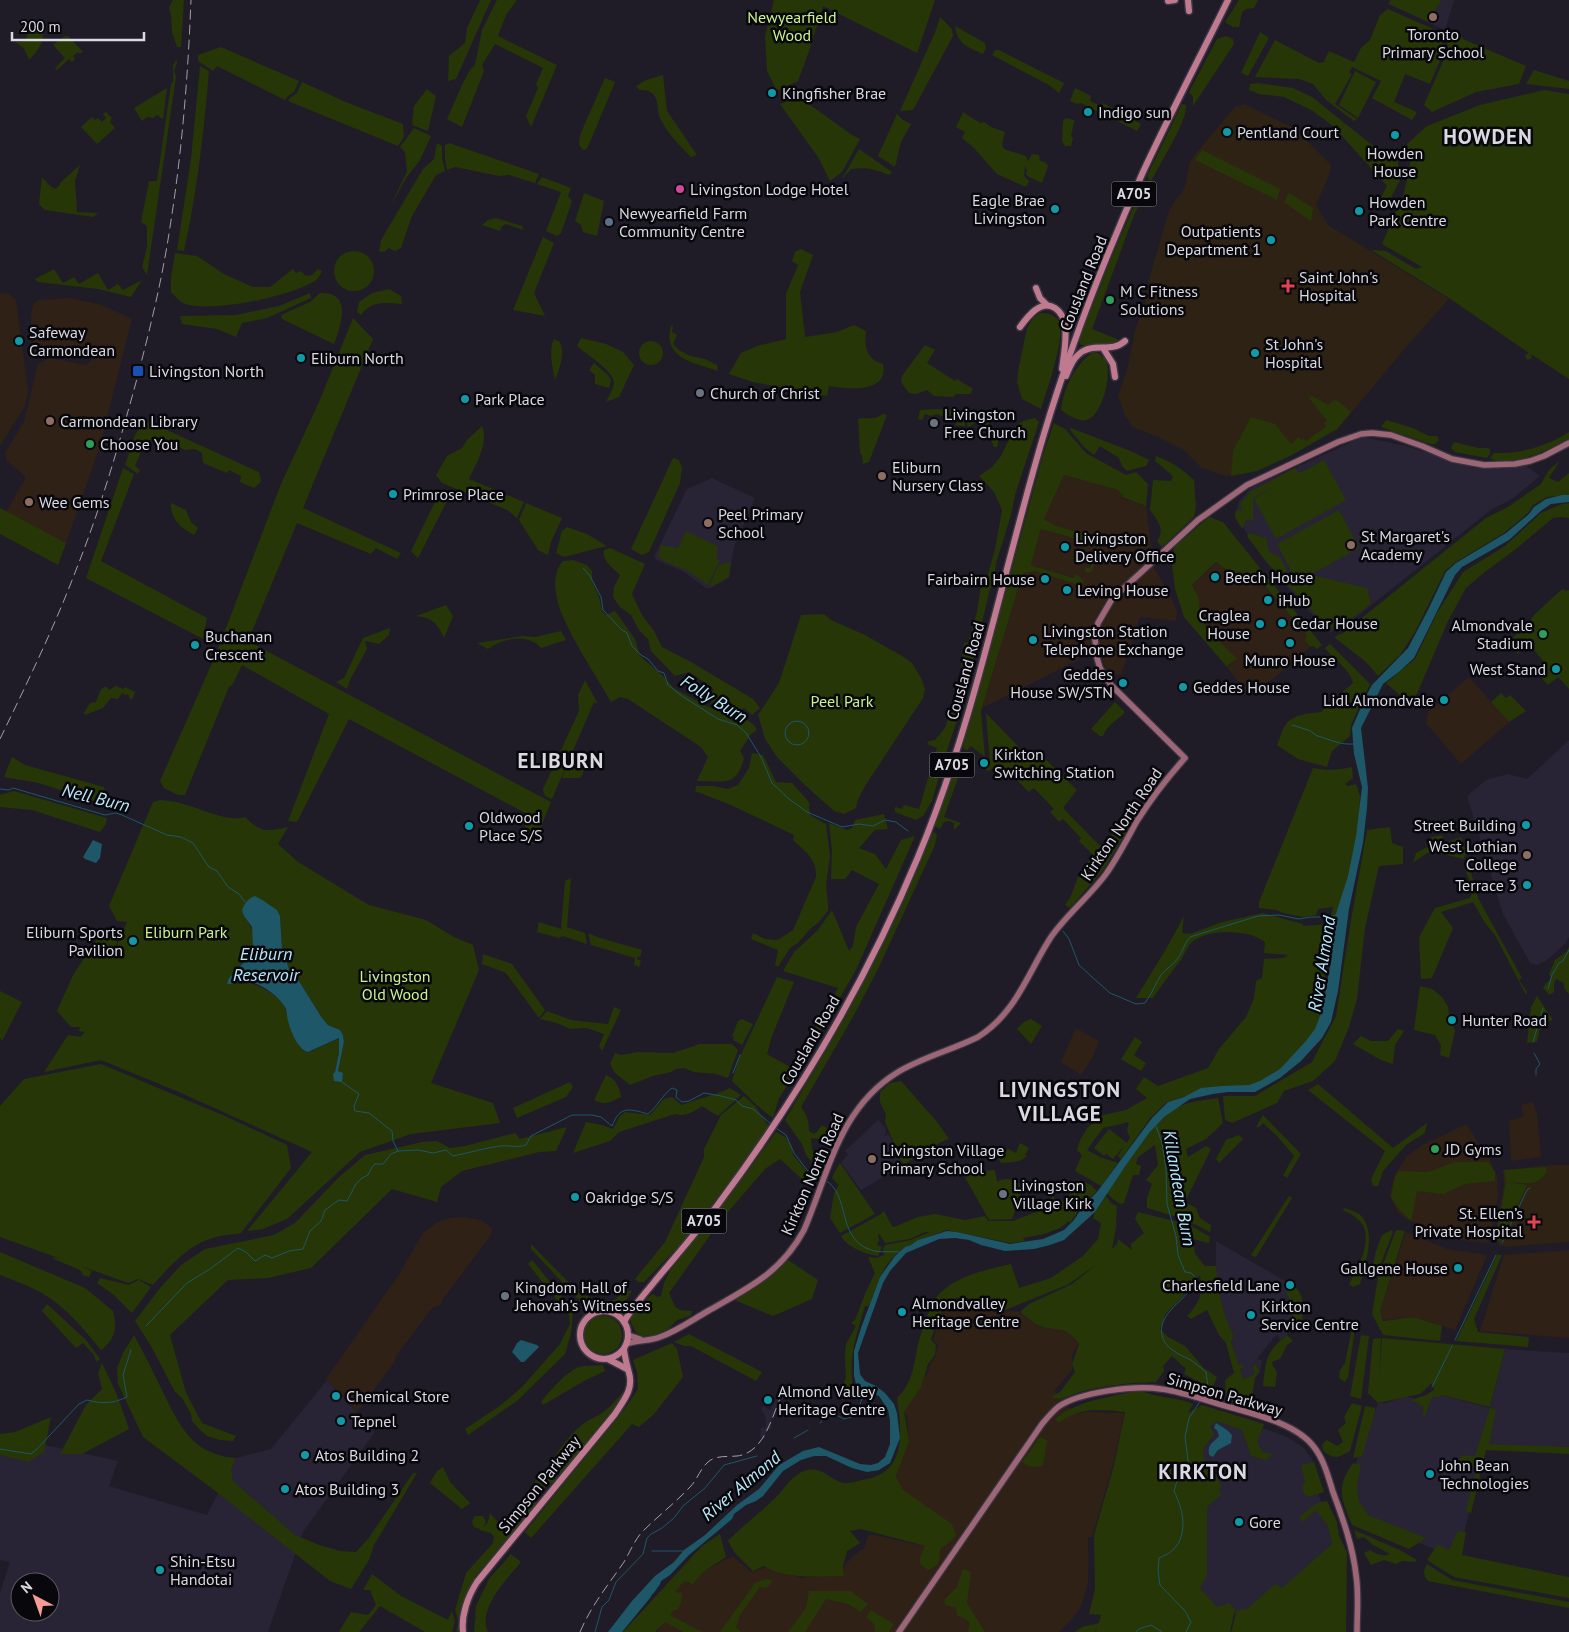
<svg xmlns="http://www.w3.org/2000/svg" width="1569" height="1632" viewBox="0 0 1569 1632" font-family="'PT Sans',sans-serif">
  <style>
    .commercial { fill: #302116 }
    .built { fill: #282335; fill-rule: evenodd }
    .medical { fill: #2e2215 }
    .green { fill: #263607; fill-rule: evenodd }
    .water { fill: #1d5768 }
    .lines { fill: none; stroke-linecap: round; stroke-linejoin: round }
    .stream { stroke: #1d5768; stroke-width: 1 }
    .secondary-casing { stroke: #393642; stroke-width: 8 }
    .primary-casing { stroke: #393642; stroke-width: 9 }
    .secondary { stroke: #9d6676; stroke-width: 5.5 }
    .primary { stroke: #c07a8f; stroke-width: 6 }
    .rail { stroke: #a09ea7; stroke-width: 1; stroke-dasharray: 10 5; stroke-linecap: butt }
    .education-dot { fill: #8d6e63; stroke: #08070c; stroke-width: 2 }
    .culture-dot { fill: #0f9aa8; stroke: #08070c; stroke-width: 2 }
    .hotel-dot { fill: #d1479c; stroke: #08070c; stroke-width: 2 }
    .service-dot { fill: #5c6f8a; stroke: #08070c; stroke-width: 2 }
    .health-dot { fill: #e0444e; stroke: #08070c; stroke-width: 2 }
    .leisure-dot { fill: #2e9e5b; stroke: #08070c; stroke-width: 2 }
    .transit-dot { fill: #1a4fb4; stroke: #08070c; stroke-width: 2 }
    .worship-dot { fill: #6b7280; stroke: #08070c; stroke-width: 2 }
    .labels { text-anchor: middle; stroke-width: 5; stroke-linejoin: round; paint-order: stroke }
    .shield { fill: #08070c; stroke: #9b99a0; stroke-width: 1 }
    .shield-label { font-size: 15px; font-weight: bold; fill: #dad8e0 }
    .park-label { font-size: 16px; fill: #caf38c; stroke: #08070c }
    .poi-label { font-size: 16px; fill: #dad8e0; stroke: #08070c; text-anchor: start }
    .street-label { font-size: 16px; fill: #dad8e0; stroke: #08070c }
    .water-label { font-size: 18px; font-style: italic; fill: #b7e8f9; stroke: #08070c }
    .district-label { font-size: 21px; font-weight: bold; letter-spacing: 1px; fill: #dad8e0; stroke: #08070c }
  </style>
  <rect width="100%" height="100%" fill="#1f1c28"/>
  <g class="commercial">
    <path d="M8 293 16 300 28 391 25 406 0 446V294Z"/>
    <path d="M70 298 102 305 132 319 99 449 66 543 6 512 26 477 7 461 5 453 24 422 38 364 50 358 86 365 94 358 60 351 36 354 33 346 32 330 31 317 33 304 38 300Z"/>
    <path d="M1064 475 1118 490 1124 499 1146 506 1154 568 1168 591 1177 611 1176 621 1140 617 1121 675 1108 672 1099 652 1080 655 1078 660 982 708 1018 589 1019 577 1025 573 1035 571 1081 586 1076 575 1075 578 1033 566 1031 564 1041 529 1097 545 1088 573 1100 539 1054 525 1044 519Z"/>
    <path d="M1217 562 1245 584H1262L1307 635 1305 640 1310 647 1278 675 1249 696 1226 666 1236 659 1206 628 1200 613 1199 598 1192 585Z"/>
    <path d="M1469 677 1509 722 1461 764 1426 723 1428 712Z"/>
    <path d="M1076 1028 1099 1041 1092 1058 1081 1075 1061 1062Z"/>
    <path d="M1533 1102 1537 1114 1541 1157 1511 1161 1509 1121 1524 1116 1521 1105Z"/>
    <path d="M1465 1125 1468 1126 1476 1140 1490 1160 1497 1177 1498 1196 1492 1225 1488 1241 1486 1243 1456 1239 1427 1229 1405 1218 1398 1212 1391 1199 1390 1194 1394 1177 1406 1157 1424 1144Z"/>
    <path d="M463 1217 481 1220 492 1228 491 1235 442 1300 443 1301 440 1305 432 1308 396 1356 394 1363 357 1412 326 1379 400 1273 423 1233 438 1222 451 1218Z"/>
    <path d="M1406 1232 1447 1249 1487 1255 1455 1330 1414 1317 1384 1320 1380 1311Z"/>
    <path d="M1569 1250V1338L1480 1331 1504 1255Z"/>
    <path d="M965 1299 1001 1314 1011 1311 1018 1312 1037 1325 1044 1328 1062 1329 1071 1334 1078 1344 1072 1355V1370L1054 1391 1076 1414 1085 1412 1124 1413 1113 1465 1092 1537H1088V1581L1085 1594 1080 1608 1072 1619 1059 1632H657L681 1598 673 1592 683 1579 690 1584 703 1571 733 1556 751 1572 770 1566 800 1578 842 1574 845 1565 851 1558 865 1547 868 1536 869 1535H874L937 1549 896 1479 899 1467 909 1441 907 1415 903 1412 921 1377 927 1375 931 1363 936 1356 938 1344 933 1340 941 1313 954 1301Z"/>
  </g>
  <g class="built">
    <path d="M1390 0H1454L1445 30 1388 4Z"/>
    <path d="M1363 437 1406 446 1475 468H1509L1526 466 1540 476 1512 499 1492 509 1349 623 1329 633 1275 574 1235 516 1239 501 1252 487Z"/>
    <path d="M712 478 755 498 734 547 729 578 711 588H706L684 572 657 560 654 557 687 489Z"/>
    <path d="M1569 740V937L1565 944 1547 960 1537 965 1530 963 1503 914 1467 796 1486 780 1508 774 1527 779Z"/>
    <path d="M878 1120 885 1127 886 1133 884 1135 885 1136 888 1134 890 1136 902 1163 890 1173 861 1190 841 1163 848 1154 845 1151Z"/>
    <path d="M1216 1241 1287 1282 1288 1288 1286 1293 1295 1309 1287 1335 1280 1340 1278 1335H1276L1257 1359 1262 1360 1260 1371 1255 1364 1252 1365 1255 1374 1243 1379 1240 1369 1243 1368 1239 1366 1231 1342 1234 1336 1227 1324 1219 1294 1216 1266Z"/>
    <path d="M1505 1349 1569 1353V1450L1485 1446 1458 1558 1369 1524 1348 1484 1378 1403H1386L1406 1396 1419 1400 1441 1395 1490 1408Z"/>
    <path d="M327 1380 375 1432 303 1532 268 1632H0V1593L10 1562 0 1560V1441L23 1440 118 1461 109 1486 207 1515 236 1458 271 1449ZM20 1582H50V1612H20Z"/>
    <path d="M779 1395 783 1397 769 1426 772 1427 771 1430 768 1429 764 1439 760 1436 761 1428 766 1427V1421L765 1416 761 1410 763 1406 770 1410Z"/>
    <path d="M1207 1420 1243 1421 1287 1437 1304 1448 1314 1462 1312 1470 1324 1513 1335 1540 1329 1551 1279 1604 1238 1615 1202 1603 1184 1581 1200 1439Z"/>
  </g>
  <g class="medical">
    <path d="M1244 104 1294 128 1331 165 1330 173 1316 205 1328 225 1449 299 1407 346 1337 430 1256 470 1225 476 1202 468 1184 450 1158 437 1133 427 1125 416 1118 395 1127 370 1136 327 1144 308 1149 279 1169 211 1173 203 1183 191 1186 184 1189 163 1197 152 1235 107Z"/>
    <path d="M1552 1165H1569V1242L1505 1247 1499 1245 1495 1240 1504 1184 1503 1170Z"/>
  </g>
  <g class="green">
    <path d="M173 0H184L181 47H177L172 32 171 15 169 7Z"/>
    <path d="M480 0H491L456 79 448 81 449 56 465 43 467 28Z"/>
    <path d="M497 0H517L506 15 498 36 557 65 531 127 526 116 538 88 536 84 543 68 495 44 482 65 484 71 462 127 447 119 462 85 470 70 475 65 482 30Z"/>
    <path d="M774 0H935L917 53 823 6 809 51 798 81 777 91 767 71 765 36Z"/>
    <path d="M1239 0H1258L1254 8 1246 9 1242 12 1239 27H1233L1225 22Z"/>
    <path d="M1391 0H1441L1429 22 1389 4Z"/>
    <path d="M1388 9 1440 32 1445 49 1430 84 1405 74 1394 102 1417 112 1412 120 1372 98 1381 81 1352 67 1349 73 1352 74 1335 104 1357 119 1354 121 1326 100 1313 84 1299 79 1255 77 1275 40 1319 63 1326 62 1324 61 1329 51 1354 62 1361 48 1370 40 1380 15Z"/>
    <path d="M940 17 952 29 953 36 913 110 900 111 936 30Z"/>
    <path d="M955 26 985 43 986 48 983 54C968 47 958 45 955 26Z"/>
    <path d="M1260 32 1269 38 1248 76 1241 73Z"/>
    <path d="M43 33C43 44 37 52 29 60L24 48 15 42 26 41 27 34Z"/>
    <path d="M1459 33 1463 39 1526 66 1519 84 1476 92 1432 112 1424 105 1448 50 1447 42 1449 34Z"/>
    <path d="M65 36H68L83 52 80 54 78 52 73 56 75 59 72 62 69 59 57 70 55 68 65 58 54 46V44Z"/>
    <path d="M1226 36 1233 39 1234 44 1193 106V97L1189 92 1217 39Z"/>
    <path d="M221 47 299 81 294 92 288 96 285 100 217 66 213 71 198 61V55Z"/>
    <path d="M995 50H999L1064 83 1059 93 1049 85 992 55Z"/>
    <path d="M177 60V63L174 71 176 77 147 275 142 267 147 247V226L141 222 149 181H157L171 84 173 82C174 74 170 66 177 60Z"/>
    <path d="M200 66 209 71C204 131 197 192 184 251L177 250 191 159Z"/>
    <path d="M1534 70 1569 81V89L1526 84Z"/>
    <path d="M1355 71 1376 82 1358 118 1339 105Z"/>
    <path d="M663 75 667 111 697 155 691 157C680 146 668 134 661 120 656 112 660 101 653 94 649 90 644 90 639 90L636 86 646 80Z"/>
    <path d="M605 78 615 82 588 147 585 150 582 149 579 145 580 135Z"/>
    <path d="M302 82 348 103 403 124 404 137 398 146 288 101 290 98 297 93Z"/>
    <path d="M1258 83 1293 88 1312 97 1372 145 1397 157 1400 180 1387 205 1378 203 1387 186 1333 126 1313 111 1284 97 1259 94 1249 90 1250 84Z"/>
    <path d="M167 88 163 119 157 115 153 118 147 117 142 121 134 108Z"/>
    <path d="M1075 88 1091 96 1090 101 1101 106 1103 103 1141 124 1137 131 1081 103 1077 104 1070 101Z"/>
    <path d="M427 89 436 96 428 131 412 125 414 106Z"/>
    <path d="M1544 90 1569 94V379L1531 354 1532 358 1527 360 1525 355 1529 353 1452 300 1371 250 1386 251 1416 269 1422 267 1382 244 1404 193 1410 165 1407 144 1427 126 1480 105Z"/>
    <path d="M799 97 852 135 860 139 842 172 830 181 818 157 780 104Z"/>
    <path d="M1182 104 1186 105C1187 123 1160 162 1152 180H1149L1147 176Z"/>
    <path d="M106 112 112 118 110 122 115 128 97 144 81 127 92 117 95 120 98 118 102 122 106 118 103 114Z"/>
    <path d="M963 112 980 123 984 122 991 127 1005 132 1002 145 1004 149 1026 156 1028 161 1032 154 1039 155 1040 161 1045 162 1048 166 1042 183 1029 177 1026 174 1027 170 1025 166 1024 176 1029 181 1026 187 997 174 973 147 962 138 965 132 956 127Z"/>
    <path d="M897 114 903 120 911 124 901 142 895 167 878 156Z"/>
    <path d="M1066 118 1074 120V122L1071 136 1073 138 1071 146H1065L1062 141 1063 121Z"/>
    <path d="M414 128 431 136 420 160 406 178 390 207 407 171 405 152 400 147Z"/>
    <path d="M437 143 442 146V158L445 171 436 175 412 216 401 248 395 251 389 248 384 252 379 251 381 240 423 169 434 159Z"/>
    <path d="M449 143 539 174 535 183 509 175 499 176 455 167 447 170 445 158V145Z"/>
    <path d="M859 149 892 172 889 175C874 169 868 167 851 169L842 179Z"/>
    <path d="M1202 150 1280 189 1277 200 1195 160Z"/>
    <path d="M80 165 75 181 77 212 98 213 93 217 45 210 39 204 42 177 49 185 55 189 60 185V183Z"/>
    <path d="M542 177 571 188 568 196 572 201 561 233 557 236 546 231 561 192 537 184Z"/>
    <path d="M1144 183H1151L1134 215 1092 329 1117 339 1118 343 1114 347 1094 344 1085 346 1080 344 1079 340 1110 261Z"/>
    <path d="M584 193 604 201 597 236 583 232 581 225 575 221Z"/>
    <path d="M1289 193 1313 208 1311 221 1284 202Z"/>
    <path d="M496 218 522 226 523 230 506 224 502 226 500 231 482 225 488 220Z"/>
    <path d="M543 237 554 243 534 293 545 316 513 310Z"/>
    <path d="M801 249 813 255 800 292 805 337 837 332 854 325 866 331C864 347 866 359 883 364 889 394 848 389 829 386L827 396 753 382 729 374 741 353 757 346 786 339V294L798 265 792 261 795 252Z"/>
    <circle cx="354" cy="271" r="20"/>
    <path d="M175 253 197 256 224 274 253 287H270L293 269 296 273 301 271 306 276 312 275 318 269 322 271C320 274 319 278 316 280 294 296 208 314 183 303 179 301 175 296 171 292V277Z"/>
    <path d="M54 269 63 283 74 277 79 284 98 273 108 290 118 284 123 290 142 280 131 297 98 289 38 282 35 279Z"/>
    <path d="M389 289 401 296 402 304C386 303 372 300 361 315L357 312 359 302 372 293Z"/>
    <path d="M310 293 311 298 267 318 242 323 236 337 217 329 182 324 180 316 236 315 279 306Z"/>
    <path d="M320 293C353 291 341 326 334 344L282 319 281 315 310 302Z"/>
    <path d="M1040 313C1048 313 1055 314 1059 322 1066 336 1046 393 1041 409L1022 399 1017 382 1019 366 1027 328 1033 318Z"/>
    <path d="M353 318 373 339 303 508 401 553 397 559 376 548 371 554 297 523 248 641 551 802 534 844 522 842 527 814 349 719 297 822 288 821 329 714 242 665 233 684 229 687 185 795H178L164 788 160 781 216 654 281 484 319 402Z"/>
    <path d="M673 325 672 332 677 335 673 344 679 350 690 356 705 359 717 365 718 371C694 363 662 358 671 326Z"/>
    <path d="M581 338 606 344 623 352 634 365 619 397 606 402C609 396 613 389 614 383 615 372 585 353 577 346Z"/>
    <path d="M554 339 560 342C565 354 560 368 555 380 553 368 548 350 554 339Z"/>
    <circle cx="651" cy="353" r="12"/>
    <path d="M925 345 935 350 927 363 955 381 957 379 973 389 970 394H956L953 397 934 396 927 390 916 394 909 393 901 382 902 376Z"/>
    <path d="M1093 352 1098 353C1100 355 1105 358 1106 361 1112 375 1102 417 1086 420 1078 422 1068 415 1061 410 1064 387 1074 366 1093 352Z"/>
    <path d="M594 363 608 375 611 380 609 388 595 384V375L589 370Z"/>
    <path d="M1312 396 1328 405 1334 400 1338 401 1351 412 1337 429 1292 455 1257 471 1231 476 1233 451 1251 417 1275 424 1291 444 1299 437 1301 440 1304 439 1306 441 1326 427 1324 423 1327 421 1309 398Z"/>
    <path d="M936 409 964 410 965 426 955 425 961 417 958 414 951 413 948 419 937 414 931 416 925 414 922 420 918 419 920 410Z"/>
    <path d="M967 409 978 411 987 416 991 429 999 437 997 447H994C992 443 990 435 992 431L988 427 975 423 968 427 966 420Z"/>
    <path d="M882 414 887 415 869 462 863 464 862 455 860 453 858 419C867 417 875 421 882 414Z"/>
    <path d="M1035 418 1039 422 1015 495 1011 515 996 563 994 581 989 593 980 631 979 646 971 667 963 703 944 759 932 801 923 816 916 820 895 812V807L902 809 904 805 919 809 937 748 927 744 929 741 935 740 945 728 960 681 962 670 961 661 964 643 968 642 977 612 981 586 987 578 995 549 1002 510 994 492 979 476 992 467 1001 456 1016 425 1026 420Z"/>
    <path d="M145 420 259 472 261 482 254 488 240 482 241 476 229 470 227 473 203 463 202 453 195 449 185 450 163 438 152 440H146L135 466 140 470 138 474 125 465 135 435Z"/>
    <path d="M1386 420 1413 428 1429 436H1437L1439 440 1435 444H1430L1387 429 1381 427Z"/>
    <path d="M1054 423 1065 429 1086 453 1126 475 1136 472 1148 484 1146 506 1124 498 1118 490 1064 475 1044 519 1054 525 1101 539 1092 571 1088 573 1085 572V568H1090L1097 545 1041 529 1031 564 1033 566 1074 578 1076 574 1080 577 1084 582 1081 586 1035 571 1025 573 1019 577 1018 589 981 711 985 757 971 746 966 751 963 747 1043 455Z"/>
    <path d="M482 426C489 444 476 463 469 479L524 502 517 518 507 510 442 483 436 475 447 456 462 448 467 440Z"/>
    <path d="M1071 428 1133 452 1149 460 1146 466 1127 471 1122 466 1119 458 1100 446 1094 455 1085 448 1070 430Z"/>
    <path d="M1569 432V439C1554 448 1506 470 1490 458L1494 453C1519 454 1548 446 1569 432Z"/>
    <path d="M1454 442 1478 448H1488L1490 450V454L1487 458 1455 452 1451 448Z"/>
    <path d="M1156 456C1172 462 1182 469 1194 480L1196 507 1194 517 1162 547 1157 541C1166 529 1157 520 1150 510L1153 480 1171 481 1173 476 1155 461Z"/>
    <path d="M673 458 679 460 682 468 680 483 649 552 642 555 631 549Z"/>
    <path d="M1324 460 1346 500 1276 539 1254 499 1275 486 1253 498V522L1249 519 1246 520 1242 529 1235 517 1236 510 1242 511 1240 504 1250 492 1295 468 1300 473Z"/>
    <path d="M1558 462H1559L1549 478 1558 482 1569 473V495L1547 497 1533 505 1528 513 1504 533 1456 562 1445 571 1415 632 1400 655 1378 676 1366 662 1334 637 1343 633 1486 518 1508 507 1541 484 1549 470Z"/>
    <path d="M123 468 134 474 101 561 207 618 203 639 86 578Z"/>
    <path d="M449 497 418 558 411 551 437 498Z"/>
    <path d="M171 503 186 510 191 522 198 528 194 535C181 528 170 519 171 503Z"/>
    <path d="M526 503 562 518 551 542 548 555 538 550 519 520Z"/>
    <path d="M1569 503V518L1561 517 1553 518 1516 549 1486 571 1466 588 1448 621 1413 703 1410 704 1386 683 1415 659 1437 613 1463 572 1505 546 1541 513 1562 504Z"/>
    <path d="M0 508 66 543 58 565 0 534Z"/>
    <path d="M1339 510 1359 548 1297 582 1277 544Z"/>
    <path d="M1209 517 1223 522 1322 645 1317 649 1313 646 1310 647 1305 640 1307 635 1263 584H1245L1216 562 1192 585 1199 598 1200 613 1206 628 1237 659 1226 666 1184 617 1175 589 1172 564 1174 547Z"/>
    <path d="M567 527 587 534 607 546 564 557 556 553 562 531Z"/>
    <path d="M686 531 718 546 716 559 720 560 708 585 686 570 661 560 658 555 661 545 678 548Z"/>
    <path d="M1249 533 1266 538 1269 552 1280 557 1295 586 1316 576 1367 588 1371 603 1341 627 1328 628 1264 559 1247 536Z"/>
    <path d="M610 548 645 564 632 594 642 615 654 631 662 647 691 662 753 699 760 708 752 715 744 708C733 713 715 708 707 699L714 689 689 672 675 676 651 651 648 639 639 630 631 615 620 607 613 597 614 587 620 575C612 567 602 561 604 550Z"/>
    <path d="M573 560 587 565 592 571V581L599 597 602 611 606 615 615 611 635 639 640 656 662 675 674 688 702 704 729 716 743 717 754 725 757 730 751 734 740 751 744 758C736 789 723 780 697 781L708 757 701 747 628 699 620 697 611 702C595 674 576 646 563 617 556 601 550 575 563 561Z"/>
    <path d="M731 562 729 577 711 587 710 584 719 565Z"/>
    <path d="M1564 589 1565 591 1569 590V689L1558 677 1548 685 1534 670 1543 661 1529 644 1518 654 1507 643 1530 622 1533 616 1561 590Z"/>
    <path d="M446 605 453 616 444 638C437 623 433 618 416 616Z"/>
    <path d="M824 614 831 620 865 635 902 656 912 663 921 678 925 689 923 698 865 786 858 799 856 808 844 814 834 811 807 787 777 757 765 739 758 715 779 683 801 615Z"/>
    <path d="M390 628 389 635 379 644 365 641 367 649 350 680 347 689 336 682 344 678 363 638Z"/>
    <path d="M561 631 566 640 541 648C528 633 502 638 488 649L477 643 523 636 535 637Z"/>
    <path d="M1330 644 1370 684 1351 725 1350 736 1332 751 1327 767 1298 759 1277 745C1280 739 1282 728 1287 723 1295 714 1310 713 1321 712L1331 702 1353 683C1351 670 1333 659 1325 648Z"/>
    <path d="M585 680 598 704 594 702 569 760 579 759 583 762V774L580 778H562L568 762 552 799 545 796 543 789 579 711 578 695Z"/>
    <path d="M116 686 123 689 125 687 135 692 132 700 130 699 128 694 125 695 122 693 118 699 111 698 103 708 85 715 84 713 90 703 96 702 100 691 104 687H107L109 690Z"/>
    <path d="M1501 693 1506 698 1510 695 1526 711 1509 722 1491 702Z"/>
    <path d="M1115 702 1125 712C1118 720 1106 726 1103 736H1100L1091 729Z"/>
    <path d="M986 713 1033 762 1041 755 1077 790 1063 808 1100 846 1137 809 1139 811 1104 869 1070 908 1065 905 1070 898 1078 877 1093 855 1079 841 1081 838 1063 819 1059 822 1050 812 1054 809 1034 788 1029 792 1001 764 988 771 986 770 990 762Z"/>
    <path d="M752 753 763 755 776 782 792 783 809 802 810 815 826 824 830 856 826 885 828 904V911L819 922 810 929 798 943 790 948 778 967 775 965 778 950 751 939 753 933 765 939 778 940 793 930 816 877C817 858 805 852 793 840L794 835 731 805 695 791 696 786H713L728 789 738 785 749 768Z"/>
    <path d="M12 757 25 765 104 787 105 795 114 800 112 807 39 783 4 777Z"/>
    <path d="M960 764 962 767 944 817 961 823 954 830V823L949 821 944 822 940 829 936 827 935 825 956 766Z"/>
    <path d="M1352 767 1353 778 1345 784 1348 786 1356 784 1360 796 1359 828 1333 956 1326 955 1325 992H1329L1317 1030 1283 1068 1261 1083 1223 1091 1196 1093 1167 1102 1151 1117 1121 1159 1118 1156 1124 1146 1113 1159 1106 1154 1104 1156 1094 1148 1109 1129 1127 1143 1130 1138 1127 1130 1129 1122 1103 1128 1087 1150 1100 1157 1118 1163 1101 1186 1075 1171 1082 1155 1077 1150 1080 1140 1088 1127 1103 1115 1126 1110 1147 1098 1136 1089 1144 1077 1158 1086 1208 1068 1219 1049 1246 1017 1254 998 1256 981 1262 978 1264 959 1284 958 1288 955 1264 953 1265 942C1249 929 1207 928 1191 943 1187 947 1184 955 1181 960 1171 972 1162 985 1153 998H1136L1166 949 1184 916 1182 933 1190 934 1222 922 1263 913 1303 924V926L1329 924 1333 907 1318 909 1316 915 1303 917 1283 913 1277 910 1259 908V902L1313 768C1327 771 1338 770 1352 767Z"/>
    <path d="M14 791 107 818 106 824 100 832 32 810 0 807V795Z"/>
    <path d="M161 800C167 801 174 801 180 803 197 807 229 823 245 817 262 834 267 831 288 827L278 844 298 862 369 905 426 920 454 937 473 945 479 970 431 1083 493 1103 500 1123 411 1134 360 1152 287 1219 263 1229 247 1231 312 1152 181 1093 101 1060 44 1072 68 1035 80 1037 85 1032 79 1031 80 1027H71L57 1011 73 975 97 939 109 933 115 934 117 942 115 949 127 922 117 921 109 906 153 802ZM264 901 277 910 280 916 282 949 289 969 299 981 322 1018 328 1025 340 1030 343 1035 344 1042 338 1071 335 1072 339 1053 340 1038 309 1052C293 1048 291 1022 286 1010 281 999 270 991 260 987 249 982 248 981 235 984L230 977C249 957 264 943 244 916Z"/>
    <path d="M884 814 888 829 875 830 859 848 875 854 886 869 901 840 915 836 856 970 797 1071 779 1098 773 1118C758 1108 745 1093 732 1081L738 1061 777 977 794 982 772 1036 767 1054 792 1068 838 988 783 971 794 952 818 930 832 910 849 951 853 946 856 927 879 884 852 870 845 879H831L832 850 829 823 847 830 852 828 855 820Z"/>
    <path d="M1390 827 1392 843 1403 847V864L1379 866 1365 928 1357 999 1349 1027 1335 1061 1313 1081 1284 1091 1277 1103 1232 1123 1225 1120 1223 1096H1255L1312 1062 1336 1016 1351 920 1367 830Z"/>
    <path d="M933 832 937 834 935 845 878 969 854 1015 801 1107C807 1115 809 1121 809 1131L814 1134 817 1132 822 1125 834 1132 820 1139 811 1138 812 1150 817 1154H822L826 1159 821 1172 806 1155 802 1144 785 1120 846 1016 898 914Z"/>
    <path d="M1442 835 1445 843 1461 837 1467 854 1463 859 1444 854 1427 853 1413 863 1416 853 1429 846 1431 837Z"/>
    <path d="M1468 861 1478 898 1522 978 1519 980 1527 992 1526 995 1495 935 1485 923 1473 902 1441 912 1453 928 1432 978 1421 979 1419 937 1435 908 1470 898 1473 890 1464 866Z"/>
    <path d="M571 878 567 927 585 933 587 944 563 936 559 938 537 932 539 922 561 929 565 881Z"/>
    <path d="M588 933 600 938 642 950 640 957 638 956 637 959 641 961 639 967 634 965 635 958 591 945Z"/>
    <path d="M1569 947V994L1564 988V983L1556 979 1554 984V992L1549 995 1543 988 1546 983 1548 982 1551 977 1549 974 1555 960 1566 952Z"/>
    <path d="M483 954 512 964 545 1010 539 1018 506 973 482 964Z"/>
    <path d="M1420 986 1432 989 1442 997 1448 1007 1450 1020 1455 1030 1449 1058 1440 1055 1441 1045 1435 1035 1414 1030Z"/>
    <path d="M0 991 22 1002 2 1041 0 1038Z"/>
    <path d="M1537 996 1553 1020 1541 1024 1537 1042 1527 1043 1531 1007Z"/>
    <path d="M614 1007 621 1010 602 1051 599 1046 604 1034 587 1028 570 1029 557 1023 540 1019 547 1011 571 1020 608 1024Z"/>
    <path d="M742 1019 753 1024 742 1045 733 1040 734 1037 732 1036 738 1021Z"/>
    <path d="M1031 1019 1042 1026 1031 1044 1017 1029 1024 1022Z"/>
    <path d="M1398 1029 1404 1031 1395 1045 1393 1064 1381 1060 1353 1044 1361 1036 1371 1041H1388Z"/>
    <path d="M1135 1037 1142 1042 1134 1055 1146 1063 1141 1071 1121 1059Z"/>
    <path d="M700 1044H732L738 1050 728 1078 716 1074 694 1072 684 1068 676 1069 671 1072 653 1076 630 1085 615 1073 610 1064 615 1053 621 1055 638 1052 673 1053Z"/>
    <path d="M101 1064 225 1116 287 1145 291 1168 241 1233C231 1235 219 1235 210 1239 187 1246 169 1267 153 1285L138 1279 128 1283 81 1266 92 1271 89 1277 83 1275 80 1270 54 1259 52 1257 61 1259 0 1237V1106L24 1079Z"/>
    <path d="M606 1075C616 1079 619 1086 621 1097 610 1102 605 1106 594 1100Z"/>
    <path d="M901 1081 938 1123 949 1139 943 1141 903 1165 885 1122 886 1114 880 1102V1092L890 1083Z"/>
    <path d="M570 1082 573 1087 566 1097 517 1118 513 1108Z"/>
    <path d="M1318 1084 1393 1148 1427 1123 1425 1133 1406 1145 1383 1171 1378 1186H1373L1371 1179 1385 1151 1308 1090Z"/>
    <path d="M730 1088 741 1095 718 1116 702 1106C693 1112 686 1117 675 1114L619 1132 610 1141 573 1153 586 1122 602 1125 613 1129 620 1116 625 1112 650 1115 664 1099 672 1097 682 1105C698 1098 714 1096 730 1088Z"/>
    <path d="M744 1096 755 1106 770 1128 685 1240 644 1282H638L635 1279 665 1242 704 1157V1149L721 1115Z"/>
    <path d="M1218 1098 1223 1123 1206 1139 1186 1149 1188 1157 1206 1146 1211 1149 1185 1202 1196 1208 1200 1218 1211 1225 1210 1232 1184 1219 1147 1208V1198L1152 1184 1146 1180 1158 1165 1155 1145 1138 1157 1136 1164 1141 1166 1139 1175H1133L1124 1203 1120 1204 1113 1199 1107 1193C1123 1170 1153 1120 1176 1108 1189 1101 1205 1100 1218 1098Z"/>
    <path d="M1263 1115 1301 1154 1287 1178 1283 1175 1294 1156 1278 1137 1263 1123 1259 1127H1256Z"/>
    <path d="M567 1127 556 1151 539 1152 462 1171 441 1187 437 1202 392 1189 311 1268 268 1278 228 1280 170 1335 186 1393 202 1423 236 1436 233 1441 220 1440 207 1436 198 1428 192 1421 191 1414 182 1398 175 1392 151 1346 135 1321 160 1288 181 1265 205 1249 274 1235 295 1223 338 1178 365 1155 422 1142 437 1141 450 1148 465 1146 515 1133 520 1139Z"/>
    <path d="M776 1132 785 1137 791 1146 793 1155 809 1174 805 1182 780 1159 765 1169 721 1220 669 1293 675 1307 680 1310 693 1311 690 1316 677 1320 668 1329 655 1335 644 1336 636 1333C634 1328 630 1323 631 1318 634 1308 645 1299 653 1294L658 1297 661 1296 664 1283 671 1269 731 1194Z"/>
    <path d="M1239 1135 1243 1139 1219 1163 1216 1159 1226 1140Z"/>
    <path d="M1020 1143 1029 1148 1025 1155 1027 1156C1019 1163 1011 1162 1001 1163L998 1158 1008 1149 1016 1153Z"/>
    <path d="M1455 1162H1488L1495 1172V1181L1465 1184 1444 1194 1417 1191 1411 1221 1399 1209 1391 1197 1395 1177 1398 1171 1428 1172Z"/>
    <path d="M840 1163 875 1214 840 1233 830 1218 834 1193 839 1185 832 1178 835 1171Z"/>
    <path d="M1546 1167 1547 1171C1537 1189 1524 1182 1506 1182L1527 1185 1501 1242 1497 1240 1496 1238 1506 1182 1504 1170Z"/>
    <path d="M995 1170 997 1182C1005 1177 1012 1179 1020 1184L1018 1194 1021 1195 1012 1219 989 1220 962 1172Z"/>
    <path d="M1076 1179 1091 1185 1097 1191 1083 1204 1070 1223 1069 1221 1060 1228 1044 1234 1023 1238 1025 1241 1010 1243 947 1230 918 1240 911 1245 905 1247 895 1255 886 1266 880 1277 869 1306H865C857 1333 848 1358 853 1386L846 1394 841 1390 846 1378 845 1354 846 1344 856 1326 851 1323 855 1320 865 1294 875 1273 868 1257 876 1258 884 1255 883 1249 885 1245 911 1240 930 1232H925L910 1239 885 1243 880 1235 878 1234 879 1240 877 1245 882 1247 878 1256C865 1254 848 1248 841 1236L881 1214 884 1211 892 1226 894 1227 918 1217 935 1214 965 1220 985 1216 988 1221H1013L1044 1209 1052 1197 1066 1202Z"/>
    <path d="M1106 1196 1111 1203 1117 1206 1116 1227 1112 1249 1117 1244 1118 1239 1132 1250 1131 1244 1144 1233 1135 1219 1138 1212 1190 1225 1210 1237 1209 1243 1193 1239 1195 1254 1205 1266H1216C1219 1291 1222 1315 1234 1336L1231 1342 1239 1365 1242 1364 1244 1368 1240 1369 1243 1379 1255 1374 1252 1365 1255 1364 1260 1371 1255 1378 1251 1403 1245 1406 1226 1400 1225 1380 1234 1373 1226 1343 1219 1335 1207 1310 1191 1319 1187 1316C1200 1302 1203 1294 1200 1275L1189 1290 1166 1313 1160 1329 1168 1337 1185 1346 1204 1368 1217 1377 1213 1387 1222 1397 1220 1400 1208 1395 1205 1385 1184 1374 1186 1369 1172 1356 1163 1366 1164 1371 1156 1382C1129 1383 1103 1385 1077 1393 1067 1397 1062 1401 1051 1397L1060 1392 1075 1372 1072 1364 1079 1344C1063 1323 1060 1333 1040 1326 1032 1323 1027 1317 1020 1312L1029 1304 1072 1284 1096 1265 1067 1285 1000 1312C993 1310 969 1298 964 1297 943 1296 936 1325 931 1340L936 1345 935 1355 928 1364 921 1387 904 1412 909 1441 896 1477 903 1490 952 1524 956 1535 950 1542 940 1549C940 1562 940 1565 928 1570L921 1565 919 1560 925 1546 861 1529 850 1531 860 1543 847 1551 843 1566 844 1576C818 1576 787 1580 764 1566L753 1571 735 1553 728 1541C744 1524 763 1511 779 1494 786 1486 793 1475 804 1471 823 1465 828 1479 843 1483 848 1484 857 1481 862 1480 907 1474 902 1433 897 1398 912 1383 913 1370 917 1349 918 1342 921 1335 923 1327 927 1318 930 1307 935 1299 952 1276 986 1270 1011 1264L1019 1288 1051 1278 1083 1256 1098 1239 1101 1223 1093 1218 1095 1212Z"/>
    <path d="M1289 1196 1292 1198 1256 1257 1251 1255Z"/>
    <path d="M1344 1208C1349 1210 1355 1211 1359 1214 1378 1229 1365 1265 1360 1284L1353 1287 1349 1284C1357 1271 1373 1240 1362 1224 1357 1217 1351 1214 1343 1210Z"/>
    <path d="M1392 1230 1393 1232 1377 1273 1372 1271 1376 1251 1382 1235Z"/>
    <path d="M1396 1230 1405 1231 1380 1311 1383 1321 1414 1317 1442 1326 1440 1341 1383 1335 1372 1314 1378 1278Z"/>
    <path d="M531 1244 579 1293 598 1300H615L624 1291H632L626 1300 613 1307 590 1305 577 1298 531 1249Z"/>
    <path d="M0 1252 85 1288 113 1311C117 1328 116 1338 101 1350 83 1328 63 1303 36 1290 25 1284 12 1280 0 1275Z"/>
    <path d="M1497 1255H1502L1474 1319 1478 1332 1529 1337 1528 1347 1456 1341Z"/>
    <path d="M532 1260 569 1305 573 1312 571 1334 565 1354 517 1401 468 1435 465 1429 501 1405 522 1387 560 1344 570 1324 569 1315 528 1264Z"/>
    <path d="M788 1260 818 1280 812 1299 773 1316 732 1299C752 1287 771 1276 788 1260Z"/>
    <path d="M100 1278 129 1285 139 1280 151 1287 132 1313 114 1295 97 1283Z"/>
    <path d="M1293 1286C1307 1294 1303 1314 1301 1327L1296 1331 1290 1326 1295 1309 1286 1293 1288 1288Z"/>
    <path d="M47 1304 86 1340 100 1359 96 1362 94 1355 83 1343 76 1348 42 1311Z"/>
    <circle cx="603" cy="1335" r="19"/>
    <path d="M1352 1328H1355L1348 1377 1345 1382 1339 1378 1340 1370 1345 1363Z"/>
    <path d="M689 1334 762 1372 756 1381 691 1346H684L674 1342Z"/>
    <path d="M134 1335C144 1353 153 1372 162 1390 179 1425 192 1455 236 1458L231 1470 233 1481 295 1535 319 1545 340 1551 356 1552 368 1539 413 1473H417L374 1545 369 1560 351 1589 330 1581 210 1487 143 1437 118 1384 117 1368 123 1353Z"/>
    <path d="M1287 1335 1293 1341 1287 1345 1280 1359 1272 1362 1273 1366 1277 1372 1275 1387 1263 1386C1266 1359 1265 1353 1287 1335Z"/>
    <path d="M1361 1335 1369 1336 1361 1399 1350 1396Z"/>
    <path d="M1381 1338 1379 1376 1382 1338 1505 1349 1490 1407 1441 1395 1440 1397H1432L1425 1416 1422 1415 1424 1407 1411 1400 1426 1395 1434 1390 1432 1383 1420 1394 1378 1403 1368 1393 1373 1339Z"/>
    <path d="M672 1343 677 1349 683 1377 654 1414 639 1427 632 1424 531 1538 525 1532 626 1407 638 1389 637 1372 633 1360Z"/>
    <path d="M102 1363 117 1395 129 1429 82 1454H60L86 1405 102 1389 98 1373Z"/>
    <path d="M603 1365 605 1371 584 1381 543 1405 541 1402C550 1391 566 1372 579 1367 586 1365 596 1366 603 1365Z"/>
    <path d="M1140 1390C1156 1399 1176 1396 1193 1404L1188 1413 1202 1405 1264 1424 1257 1443 1263 1452 1273 1454 1266 1460 1251 1456 1242 1430 1217 1421 1210 1426 1214 1434 1203 1449 1204 1459 1222 1486 1219 1489 1221 1495 1207 1507V1575L1200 1588 1217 1607 1229 1603 1235 1609 1230 1632H1096L1097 1627 1095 1632H1075L1082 1627 1099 1623 1101 1615 1089 1614 1095 1589 1094 1535 1114 1465 1125 1412C1098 1409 1081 1407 1058 1423L1055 1419C1078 1400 1111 1397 1140 1390Z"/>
    <path d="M623 1392H624L618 1404 561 1474 548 1466C558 1451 569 1435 583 1424 588 1420 592 1419 597 1416 607 1411 615 1401 623 1392Z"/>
    <path d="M1352 1403 1362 1406 1350 1451C1337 1458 1336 1460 1323 1451L1322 1444 1327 1440 1337 1446 1343 1442 1338 1430 1346 1423 1344 1417Z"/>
    <path d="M1365 1406 1375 1408V1412L1362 1456 1353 1458Z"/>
    <path d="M1490 1408 1496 1410 1489 1444 1569 1447V1454L1486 1450 1471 1513 1466 1511 1477 1466 1465 1462 1462 1467 1458 1462 1461 1455 1475 1456Z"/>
    <path d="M51 1417 44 1452 29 1462 0 1455V1434L15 1432Z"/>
    <path d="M1040 1437 1047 1440 1043 1466 1031 1467 1022 1462Z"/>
    <path d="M1314 1462 1324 1492 1308 1497 1304 1494 1302 1487 1305 1482 1301 1465Z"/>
    <path d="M1353 1463 1361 1465 1357 1486 1359 1501 1368 1515 1426 1538 1409 1549 1352 1525C1342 1500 1335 1488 1353 1463Z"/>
    <path d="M443 1467 450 1482 470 1503 462 1509 430 1483 437 1471Z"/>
    <path d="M547 1469 558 1477 555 1481 546 1487 541 1494 528 1498 535 1482Z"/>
    <path d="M535 1500 538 1502 532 1511 476 1576 468 1590 462 1606 461 1622 458 1632 456 1631 459 1622 455 1610 466 1573 493 1543 494 1537 491 1533 479 1530 480 1529 474 1527C471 1523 472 1518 476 1516H483L486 1522 484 1527 488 1522 490 1513 503 1528 519 1514 527 1501Z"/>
    <path d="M1327 1501 1337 1522 1339 1535 1347 1553 1346 1632H1231L1237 1610 1247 1609 1275 1584 1282 1588 1332 1544 1328 1526 1316 1510 1302 1522 1299 1517 1317 1503Z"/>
    <path d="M1354 1530 1400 1550 1417 1560 1415 1562 1402 1561 1396 1564 1384 1560 1371 1565 1364 1553 1370 1550C1375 1554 1384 1557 1390 1554L1373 1545 1364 1537 1357 1539Z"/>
    <path d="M1458 1531 1466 1532 1462 1555 1569 1577V1598L1454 1577 1427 1560 1438 1544 1449 1550Z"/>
    <path d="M720 1534 726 1557 703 1572 693 1584 684 1581 675 1592 682 1593 681 1603 677 1610H674L670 1615 702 1632H684L665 1622 655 1632H623L702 1546Z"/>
    <path d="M511 1554 521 1562C507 1579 477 1609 488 1632H474L476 1606 489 1579Z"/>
    <path d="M1427 1564 1452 1580 1569 1602V1608L1428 1581C1423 1575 1423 1571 1427 1564Z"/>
    <path d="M963 1569 971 1572 967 1603 985 1632H968L970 1622 957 1615 956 1608 946 1605 944 1600 957 1587Z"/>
    <path d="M372 1574 401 1596 448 1620 452 1611 455 1622 452 1632H425L380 1606 359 1632H339L351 1612 368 1615 376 1605 370 1590H363Z"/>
    <path d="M766 1579 772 1580 771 1584 766 1588 760 1587 740 1615 736 1628 742 1632H720L755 1583Z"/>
    <path d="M809 1591H850L868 1604 861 1612 848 1604 826 1599 805 1632H788L806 1608Z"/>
    <path d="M871 1610 894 1624 889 1632H875L874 1624 866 1617Z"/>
  </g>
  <g class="water">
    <path d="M1562 495H1569V502L1551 504 1542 510 1509 540 1462 567 1455 575 1414 658 1400 671 1383 684 1361 728 1368 788 1367 808 1363 843 1349 909 1338 991 1331 1022 1322 1038 1301 1061 1280 1078 1255 1092H1228L1213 1094 1190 1099 1164 1117 1149 1133 1126 1165 1095 1212 1064 1240 1050 1245 1034 1249 1005 1251 981 1245 969 1240 955 1238 939 1239 906 1253 890 1271 883 1283 858 1353 860 1374 865 1381 876 1386 885 1393 894 1404 897 1413 900 1438 890 1463 879 1470 867 1472 852 1468 826 1456H814L801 1460 783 1471 763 1496 756 1501 746 1505 734 1514 732 1519 689 1555 670 1575 661 1581C659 1588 654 1591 650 1598L622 1632H608L632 1601 655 1576 674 1562 684 1550 705 1535 737 1505 759 1489 779 1465 803 1451 819 1447 860 1464 871 1465 878 1463 885 1457 890 1444V1420L888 1410 879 1396 865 1390 856 1384 854 1376V1351L861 1328 880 1277 895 1256 905 1247 911 1245 918 1240 947 1231 957 1232 1010 1244 1043 1239 1064 1230 1074 1220 1084 1205 1097 1192 1152 1118 1168 1102 1184 1097 1201 1088 1222 1086 1249 1085 1260 1081 1280 1069 1305 1042 1315 1029 1322 1011 1332 955 1334 920 1348 876 1356 836 1362 787 1354 754 1352 728 1365 698 1372 685 1408 648 1428 610 1446 572 1456 563 1506 533 1529 514 1534 507 1546 499Z"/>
    <path d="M93 840 102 844 100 858 96 863 85 859 83 857Z"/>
    <path d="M255 896 264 901 277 910 280 916 282 949 289 969 299 981 322 1018 328 1025 340 1030 343 1035 344 1042 338 1071 343 1073 342 1082 334 1081 333 1074 335 1072 339 1053V1038L308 1052C297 1049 291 1031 288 1021 287 1017 287 1013 286 1009 280 997 262 984 250 982 243 980 234 984 227 984L229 978 246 960 253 947 252 927 244 916 242 910C245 903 247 899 255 896Z"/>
    <path d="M521 1340 537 1345 539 1347 524 1362H521L512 1352 517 1343Z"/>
    <path d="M1216 1423 1227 1430 1232 1435 1231 1443 1218 1450 1213 1457 1209 1455C1207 1444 1213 1443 1219 1436L1217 1430 1214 1428Z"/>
  </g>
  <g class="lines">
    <g class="stream">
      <path d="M583 568 590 576 601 597 603 610 622 630 627 633 632 646 641 655 648 659 658 671 664 673 668 685 682 696 718 719 737 725 746 733 761 757 772 783 789 799 807 812 842 827 859 824 873 826 885 820 896 822 908 831"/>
      <circle cx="797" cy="733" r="12"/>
      <path d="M1292 725C1297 727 1303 728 1308 730 1312 731 1314 735 1318 736 1331 740 1340 745 1354 744"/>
      <path d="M0 789 9 790 13 788 105 815 116 813 122 815 167 835 181 837 193 843 209 867 217 871 228 887 239 894 245 902"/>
      <path d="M1063 931 1069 939 1079 965 1092 977 1110 993 1136 1004 1145 1003C1152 994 1155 984 1161 975 1166 968 1174 965 1178 958 1183 951 1184 944 1190 937L1258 916 1279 915 1299 919 1310 917H1323L1337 915"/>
      <path d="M1548 989 1552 975 1559 963 1563 961 1569 950"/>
      <path d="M1533 1042 1543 1008"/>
      <path d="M1534 1053 1540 1064 1536 1069V1075"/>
      <path d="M733 1073 740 1055"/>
      <path d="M342 1082 359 1094 354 1106 355 1111 369 1113 392 1131 393 1141 398 1151"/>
      <path d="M1156 1126 1162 1143 1166 1169 1167 1204 1176 1236 1178 1255 1185 1272 1191 1273 1197 1279C1191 1293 1179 1300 1170 1311 1158 1324 1158 1341 1174 1351 1179 1355 1185 1357 1191 1360 1196 1364 1201 1368 1206 1372L1208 1388 1203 1396"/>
      <path d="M776 1128 786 1135 794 1153 807 1170 822 1179"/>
      <path d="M825 1180C851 1194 836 1239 871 1250 879 1253 891 1251 899 1252"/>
      <path d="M1502 1243 1527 1190 1530 1188"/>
      <path d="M146 1326 187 1283 210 1269 238 1248 246 1252 255 1261 265 1255 272 1258 289 1251 303 1249 310 1231 321 1221 325 1210 339 1200 347 1201 356 1184 362 1178 368 1175 372 1167 375 1164H383L391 1154 398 1151 418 1150 433 1153 446 1150 453 1156C469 1153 484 1148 500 1146 510 1145 517 1148 526 1145L531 1136 572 1115H592L601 1117 612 1126C620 1105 630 1109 648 1114 658 1106 662 1095 672 1088L677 1090 676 1097 682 1102 689 1101 704 1093 721 1096 736 1100 742 1106 753 1109 771 1124"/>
      <path d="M1455 1340 1496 1255"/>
      <path d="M1432 1387 1452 1346"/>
      <path d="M858 1409 866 1389"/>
      <path d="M831 1412 844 1419 851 1417"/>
      <path d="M820 1423 832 1409"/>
      <path d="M794 1438 808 1430"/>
      <path d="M0 1449 31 1454 36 1450 79 1404 87 1400C102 1404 112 1404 127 1397L123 1375 131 1350"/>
      <path d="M652 1551H684"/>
      <path d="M595 1632 602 1607 609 1600 616 1582 643 1554 647 1538 651 1534 662 1528 674 1518 683 1506 705 1488 724 1465 757 1456"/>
      <path d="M1136 1632 1139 1629 1151 1625 1162 1632"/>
      <path d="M1186 1632 1191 1622 1185 1611 1160 1585 1158 1571 1159 1558C1163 1556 1169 1554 1173 1550 1189 1534 1183 1509 1174 1491L1177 1481 1189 1468 1185 1437 1189 1418 1201 1400"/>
    </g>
    <defs>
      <g id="secondary">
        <path d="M628 1335 640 1339"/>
        <path d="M626 1344C637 1340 651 1341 660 1337 677 1331 692 1320 708 1311 748 1288 781 1273 804 1230 829 1172 839 1108 898 1072 923 1057 952 1050 978 1037 1017 1012 1027 974 1051 937 1067 914 1090 896 1106 874 1118 857 1127 839 1137 821 1151 799 1167 778 1185 758L1111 685 1100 668 1097 658 1095 639 1098 623 1112 599 1198 520 1247 485 1338 442 1361 434 1372 433 1391 435 1422 446 1452 459 1484 465 1515 464 1530 461 1544 456 1569 443"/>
        <path d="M899 1632 1042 1424C1047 1418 1052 1412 1058 1407 1079 1392 1135 1385 1161 1389 1185 1392 1210 1402 1233 1408 1258 1415 1298 1425 1314 1447 1324 1460 1328 1476 1333 1492 1343 1519 1353 1547 1356 1575 1359 1594 1357 1613 1357 1632"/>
      </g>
      <g id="primary">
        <path d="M1188 0 1189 11"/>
        <path d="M1168 1 1175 0"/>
        <path d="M1036 288 1040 298 1047 305"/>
        <path d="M1020 327C1028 316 1041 299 1055 308 1061 312 1064 319 1065 325 1067 339 1064 355 1062 369"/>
        <path d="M1103 348 1113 364 1115 377"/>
        <path d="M1066 376C1069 369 1072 360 1078 355 1092 341 1111 354 1125 341"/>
        <circle cx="604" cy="1335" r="24"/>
        <path d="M624 1322C632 1307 644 1295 655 1281 675 1257 696 1233 716 1207 797 1099 866 982 918 857 975 721 1002 574 1044 434 1071 344 1105 257 1143 172 1170 114 1200 57 1228 0"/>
        <path d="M608 1359 627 1369"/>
        <path d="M463 1632C461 1615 468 1596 477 1582L615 1414C623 1401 634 1389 629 1373 627 1365 625 1358 624 1350"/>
      </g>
    </defs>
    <use href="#secondary" class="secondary-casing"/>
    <use href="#primary" class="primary-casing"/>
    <use href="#secondary" class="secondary"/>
    <use href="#primary" class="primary"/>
    <g class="rail">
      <path d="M0 739C27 683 54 628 76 570 100 510 118 448 135 386 149 333 162 281 170 227 182 152 188 76 191 0"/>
      <path d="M580 1632C591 1606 608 1585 624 1562 630 1552 634 1541 642 1532 657 1517 675 1503 690 1487 697 1480 700 1469 708 1462 716 1455 727 1457 737 1456 764 1453 772 1417 781 1396"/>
    </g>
  </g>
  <g class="education-dot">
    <circle cx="1433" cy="17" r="5"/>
    <circle cx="50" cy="421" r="5"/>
    <circle cx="882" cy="476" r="5"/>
    <circle cx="29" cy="502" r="5"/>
    <circle cx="708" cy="523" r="5"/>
    <circle cx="1351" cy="545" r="5"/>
    <circle cx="1527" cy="855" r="5"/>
    <circle cx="872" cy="1159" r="5"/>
  </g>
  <g class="culture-dot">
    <circle cx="772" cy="93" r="5"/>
    <circle cx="1088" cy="112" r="5"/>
    <circle cx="1227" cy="132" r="5"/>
    <circle cx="1395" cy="135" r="5"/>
    <circle cx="1055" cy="209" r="5"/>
    <circle cx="1359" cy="211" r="5"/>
    <circle cx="1271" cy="240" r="5"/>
    <circle cx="19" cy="341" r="5"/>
    <circle cx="1255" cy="353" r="5"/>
    <circle cx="301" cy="358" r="5"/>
    <circle cx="465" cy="399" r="5"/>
    <circle cx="393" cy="494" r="5"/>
    <circle cx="1065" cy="547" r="5"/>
    <circle cx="1215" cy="577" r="5"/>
    <circle cx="1045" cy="579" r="5"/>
    <circle cx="1067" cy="590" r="5"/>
    <circle cx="1268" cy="600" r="5"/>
    <circle cx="1282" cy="623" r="5"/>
    <circle cx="1260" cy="624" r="5"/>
    <circle cx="1033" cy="640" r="5"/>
    <circle cx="1290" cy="643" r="5"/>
    <circle cx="195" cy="645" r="5"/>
    <circle cx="1556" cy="669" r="5"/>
    <circle cx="1123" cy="683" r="5"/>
    <circle cx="1183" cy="687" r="5"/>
    <circle cx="1444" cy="700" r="5"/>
    <circle cx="984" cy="763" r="5"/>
    <circle cx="1526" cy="825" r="5"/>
    <circle cx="469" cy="826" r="5"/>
    <circle cx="1527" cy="885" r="5"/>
    <circle cx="133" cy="941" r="5"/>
    <circle cx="1452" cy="1020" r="5"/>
    <circle cx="575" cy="1197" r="5"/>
    <circle cx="1458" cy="1268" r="5"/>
    <circle cx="1290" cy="1285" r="5"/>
    <circle cx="902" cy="1312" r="5"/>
    <circle cx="1251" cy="1315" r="5"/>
    <circle cx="336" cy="1396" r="5"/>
    <circle cx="768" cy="1400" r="5"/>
    <circle cx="341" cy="1421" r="5"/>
    <circle cx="305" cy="1455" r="5"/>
    <circle cx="1430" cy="1474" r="5"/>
    <circle cx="285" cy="1489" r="5"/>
    <circle cx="1239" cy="1522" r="5"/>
    <circle cx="160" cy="1570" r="5"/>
  </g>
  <circle class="hotel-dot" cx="680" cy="189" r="5"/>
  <circle class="service-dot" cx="609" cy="222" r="5"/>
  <g class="health-dot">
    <path d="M1285.5 278.5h5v5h5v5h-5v5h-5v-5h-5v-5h5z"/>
    <path d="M1531.5 1214.5h5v5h5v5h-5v5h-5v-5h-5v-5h5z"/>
  </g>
  <g class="leisure-dot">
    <circle cx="1110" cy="300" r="5"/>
    <circle cx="90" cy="444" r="5"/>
    <circle cx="1543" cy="634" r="5"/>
    <circle cx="1435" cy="1149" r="5"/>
  </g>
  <rect class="transit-dot" x="132" y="365" width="12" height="12" rx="2.5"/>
  <g class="worship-dot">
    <circle cx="700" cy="393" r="5"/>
    <circle cx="934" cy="423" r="5"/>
    <circle cx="1003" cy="1194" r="5"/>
    <circle cx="505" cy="1296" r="5"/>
  </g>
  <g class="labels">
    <g class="shield">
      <rect x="1111.5" y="181.5" width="45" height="25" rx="4"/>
      <rect x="929.5" y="752.5" width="45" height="25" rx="4"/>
      <rect x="681.5" y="1208.5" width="45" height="25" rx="4"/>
    </g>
    <g class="shield-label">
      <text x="1134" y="199">A705</text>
      <text x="952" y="770">A705</text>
      <text x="704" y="1226">A705</text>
    </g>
    <g class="park-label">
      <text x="792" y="23">Newyearfield<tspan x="792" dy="18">Wood</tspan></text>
      <text x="842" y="707">Peel Park</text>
      <text x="186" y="938">Eliburn Park</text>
      <text x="395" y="982">Livingston<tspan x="395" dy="18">Old Wood</tspan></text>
    </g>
    <g class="poi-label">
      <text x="1433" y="40" text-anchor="middle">Toronto<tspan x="1433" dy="18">Primary School</tspan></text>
      <text x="782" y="99">Kingfisher Brae</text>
      <text x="1098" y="118">Indigo sun</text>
      <text x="1237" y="138">Pentland Court</text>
      <text x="1395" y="159" text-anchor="middle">Howden<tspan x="1395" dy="18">House</tspan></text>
      <text x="690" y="195">Livingston Lodge Hotel</text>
      <text x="1045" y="206" text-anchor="end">Eagle Brae<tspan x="1045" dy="18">Livingston</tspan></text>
      <text x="1369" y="208">Howden<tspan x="1369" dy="18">Park Centre</tspan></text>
      <text x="619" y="219">Newyearfield Farm<tspan x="619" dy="18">Community Centre</tspan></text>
      <text x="1261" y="237" text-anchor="end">Outpatients<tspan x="1261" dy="18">Department 1</tspan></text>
      <text x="1299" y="283">Saint John's<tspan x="1299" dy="18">Hospital</tspan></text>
      <text x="1120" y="297">M C Fitness<tspan x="1120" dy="18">Solutions</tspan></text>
      <text x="29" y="338">Safeway<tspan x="29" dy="18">Carmondean</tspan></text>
      <text x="1265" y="350">St John's<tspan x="1265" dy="18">Hospital</tspan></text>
      <text x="311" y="364">Eliburn North</text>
      <text x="149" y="377">Livingston North</text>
      <text x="710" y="399">Church of Christ</text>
      <text x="475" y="405">Park Place</text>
      <text x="944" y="420">Livingston<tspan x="944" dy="18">Free Church</tspan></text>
      <text x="60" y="427">Carmondean Library</text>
      <text x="100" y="450">Choose You</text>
      <text x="892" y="473">Eliburn<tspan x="892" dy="18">Nursery Class</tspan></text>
      <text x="403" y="500">Primrose Place</text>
      <text x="39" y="508">Wee Gems</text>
      <text x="718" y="520">Peel Primary<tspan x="718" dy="18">School</tspan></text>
      <text x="1361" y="542">St Margaret's<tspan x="1361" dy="18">Academy</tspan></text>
      <text x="1075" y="544">Livingston<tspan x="1075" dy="18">Delivery Office</tspan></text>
      <text x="1225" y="583">Beech House</text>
      <text x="1035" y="585" text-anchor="end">Fairbairn House</text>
      <text x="1077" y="596">Leving House</text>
      <text x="1278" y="606">iHub</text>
      <text x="1250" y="621" text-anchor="end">Craglea<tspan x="1250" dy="18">House</tspan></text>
      <text x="1292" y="629">Cedar House</text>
      <text x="1533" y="631" text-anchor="end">Almondvale<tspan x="1533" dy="18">Stadium</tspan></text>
      <text x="1043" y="637">Livingston Station<tspan x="1043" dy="18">Telephone Exchange</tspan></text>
      <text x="205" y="642">Buchanan<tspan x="205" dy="18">Crescent</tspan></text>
      <text x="1290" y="666" text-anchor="middle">Munro House</text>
      <text x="1546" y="675" text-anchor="end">West Stand</text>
      <text x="1113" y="680" text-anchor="end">Geddes<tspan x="1113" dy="18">House SW/STN</tspan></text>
      <text x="1193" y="693">Geddes House</text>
      <text x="1434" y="706" text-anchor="end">Lidl Almondvale</text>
      <text x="994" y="760">Kirkton<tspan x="994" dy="18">Switching Station</tspan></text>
      <text x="479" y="823">Oldwood<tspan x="479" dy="18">Place S/S</tspan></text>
      <text x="1516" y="831" text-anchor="end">Street Building</text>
      <text x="1517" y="852" text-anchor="end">West Lothian<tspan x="1517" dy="18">College</tspan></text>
      <text x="1517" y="891" text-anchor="end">Terrace 3</text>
      <text x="123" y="938" text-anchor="end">Eliburn Sports<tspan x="123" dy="18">Pavilion</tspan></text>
      <text x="1462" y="1026">Hunter Road</text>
      <text x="1445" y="1155">JD Gyms</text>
      <text x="882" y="1156">Livingston Village<tspan x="882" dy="18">Primary School</tspan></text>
      <text x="1013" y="1191">Livingston<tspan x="1013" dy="18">Village Kirk</tspan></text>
      <text x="585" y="1203">Oakridge S/S</text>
      <text x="1523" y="1219" text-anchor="end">St. Ellen’s<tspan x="1523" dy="18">Private Hospital</tspan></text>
      <text x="1448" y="1274" text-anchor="end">Gallgene House</text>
      <text x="1280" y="1291" text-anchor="end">Charlesfield Lane</text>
      <text x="515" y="1293">Kingdom Hall of<tspan x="515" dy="18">Jehovah's Witnesses</tspan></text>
      <text x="912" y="1309">Almondvalley<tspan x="912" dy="18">Heritage Centre</tspan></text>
      <text x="1261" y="1312">Kirkton<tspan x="1261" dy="18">Service Centre</tspan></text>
      <text x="778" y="1397">Almond Valley<tspan x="778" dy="18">Heritage Centre</tspan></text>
      <text x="346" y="1402">Chemical Store</text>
      <text x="351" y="1427">Tepnel</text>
      <text x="315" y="1461">Atos Building 2</text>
      <text x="1440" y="1471">John Bean<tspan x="1440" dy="18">Technologies</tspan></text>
      <text x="295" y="1495">Atos Building 3</text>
      <text x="1249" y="1528">Gore</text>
      <text x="170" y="1567">Shin-Etsu<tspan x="170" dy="18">Handotai</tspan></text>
    </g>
    <g class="street-label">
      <text transform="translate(1083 283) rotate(-68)" y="6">Cousland Road</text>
      <text transform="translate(965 671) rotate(-74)" y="6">Cousland Road</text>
      <text transform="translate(1121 824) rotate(-56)" y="6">Kirkton North Road</text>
      <text transform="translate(810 1040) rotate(-60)" y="6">Cousland Road</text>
      <text transform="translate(812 1174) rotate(-66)" y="6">Kirkton North Road</text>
      <text transform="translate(1225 1394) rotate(16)" y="6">Simpson Parkway</text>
      <text transform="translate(539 1484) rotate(-51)" y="6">Simpson Parkway</text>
    </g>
    <g class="water-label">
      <text transform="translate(714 699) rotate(32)" y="6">Folly Burn</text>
      <text transform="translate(96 798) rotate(14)" y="6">Nell Burn</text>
      <text x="266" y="960">Eliburn<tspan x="266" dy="21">Reservoir</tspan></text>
      <text transform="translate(1322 964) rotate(-81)" y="6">River Almond</text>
      <text transform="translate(1179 1188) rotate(80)" y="6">Killandean Burn</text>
      <text transform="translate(741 1486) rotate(-40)" y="6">River Almond</text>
    </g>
    <g class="district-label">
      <text x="1488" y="144">HOWDEN</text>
      <text x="561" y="768">ELIBURN</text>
      <text x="1060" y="1097">LIVINGSTON<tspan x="1060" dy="24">VILLAGE</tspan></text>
      <text x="1203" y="1479">KIRKTON</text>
    </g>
  </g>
  <g transform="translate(35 1597) rotate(319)"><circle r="24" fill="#08070c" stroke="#5c5b61"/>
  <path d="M0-4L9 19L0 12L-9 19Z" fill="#f59c93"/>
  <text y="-8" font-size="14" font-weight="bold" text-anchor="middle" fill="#dad8e0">N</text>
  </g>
  <path d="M12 32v8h132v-8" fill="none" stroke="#dad8e0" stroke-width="2.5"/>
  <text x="20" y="32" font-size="15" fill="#dad8e0" stroke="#08070c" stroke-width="4" paint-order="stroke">200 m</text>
</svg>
